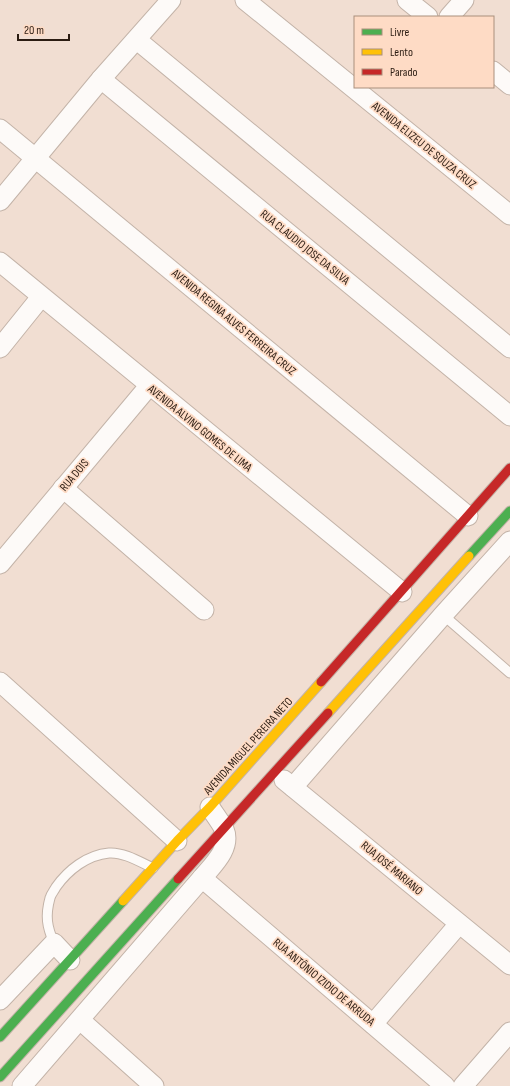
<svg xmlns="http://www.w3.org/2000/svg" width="510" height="1086" viewBox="0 0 510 1086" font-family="'Sofia Sans Condensed',sans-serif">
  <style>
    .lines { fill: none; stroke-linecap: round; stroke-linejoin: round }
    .lane-casing { stroke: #c3b3a8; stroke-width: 11 }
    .street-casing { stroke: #c3b3a8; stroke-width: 21 }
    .fast-casing { stroke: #c3b3a8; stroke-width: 11 }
    .slow-casing { stroke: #c3b3a8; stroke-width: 11 }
    .jam-casing { stroke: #c3b3a8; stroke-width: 11 }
    .lane { stroke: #fdfaf8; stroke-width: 9 }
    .street { stroke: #fdfaf8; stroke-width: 19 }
    .fast { stroke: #4caf50; stroke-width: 9 }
    .slow { stroke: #ffc107; stroke-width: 9 }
    .jam { stroke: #c62828; stroke-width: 9 }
    .labels { text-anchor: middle; stroke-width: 3.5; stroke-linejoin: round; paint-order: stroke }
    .street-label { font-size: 12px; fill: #2b1c12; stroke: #fedbc5 }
  </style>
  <rect width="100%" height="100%" fill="#f1ded2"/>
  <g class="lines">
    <defs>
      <g id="lane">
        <path d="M442 614 510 673"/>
        <path d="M54 943C47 927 45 916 50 898 51 894 54 891 56 887 68 870 87 855 109 853 124 852 140 862 153 868"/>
      </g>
      <g id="street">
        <path d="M245 0 510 215"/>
        <path d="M407 0 428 17"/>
        <path d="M449 17 464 0"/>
        <path d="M137 40 510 348"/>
        <path d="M493 71 510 85"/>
        <path d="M101 79 510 416"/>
        <path d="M0 129 468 516"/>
        <path d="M0 201 101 79 171 0"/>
        <path d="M0 262 402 592"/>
        <path d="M0 348 41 297"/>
        <path d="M63 488 204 610"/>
        <path d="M0 564 149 386"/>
        <path d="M0 682 177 841"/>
        <path d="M284 780 510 965"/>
        <path d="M293 787 443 615 510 541"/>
        <path d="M202 878 445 1086"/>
        <path d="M0 1000 54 943 70 960"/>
        <path d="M80 1020 154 1086"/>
        <path d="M373 1024 459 924"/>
        <path d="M22 1086 202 878C213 865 232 848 224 829 220 821 214 814 210 807"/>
        <path d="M463 1086 510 1032"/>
      </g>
      <g id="fast">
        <path d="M469 556 510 511"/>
        <path d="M0 1037 123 901"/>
        <path d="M0 1077 178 879"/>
      </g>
      <g id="slow">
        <path d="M328 713 469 556"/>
        <path d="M123 901 177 841 210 807 321 682"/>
      </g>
      <g id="jam">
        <path d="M321 682 510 468"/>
        <path d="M178 879 328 713"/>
      </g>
    </defs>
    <use href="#lane" class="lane-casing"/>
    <use href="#street" class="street-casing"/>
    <use href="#fast" class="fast-casing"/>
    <use href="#slow" class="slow-casing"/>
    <use href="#jam" class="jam-casing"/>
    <use href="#lane" class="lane"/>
    <use href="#street" class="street"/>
    <use href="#fast" class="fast"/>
    <use href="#slow" class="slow"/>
    <use href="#jam" class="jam"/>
  </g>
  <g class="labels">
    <g class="street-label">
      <text transform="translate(424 145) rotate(39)" y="4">AVENIDA ELIZEU DE SOUZA CRUZ</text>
      <text transform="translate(305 247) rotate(39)" y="4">RUA CLAUDIO JOSE DA SILVA</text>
      <text transform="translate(234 322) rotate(40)" y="4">AVENIDA REGINA ALVES FERREIRA CRUZ</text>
      <text transform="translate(200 428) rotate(39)" y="4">AVENIDA ALVINO GOMES DE LIMA</text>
      <text transform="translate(74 475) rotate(-50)" y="4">RUA DOIS</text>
      <text transform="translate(248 746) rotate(-48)" y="4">AVENIDA MIGUEL PEREIRA NETO</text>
      <text transform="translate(392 868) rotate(40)" y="4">RUA JOSÉ MARIANO</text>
      <text transform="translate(324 982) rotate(40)" y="4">RUA ANTÔNIO IZIDIO DE ARRUDA</text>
    </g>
  </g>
  <rect x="354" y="16" width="140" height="72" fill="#fedbc5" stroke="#aa8f7d"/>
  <rect x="362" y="29" width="20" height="6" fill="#4caf50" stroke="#aa8f7d"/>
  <text x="390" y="36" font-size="12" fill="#2b1c12">Livre</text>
  <rect x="362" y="49" width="20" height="6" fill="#ffc107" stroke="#aa8f7d"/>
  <text x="390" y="56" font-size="12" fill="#2b1c12">Lento</text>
  <rect x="362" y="69" width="20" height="6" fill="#c62828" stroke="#aa8f7d"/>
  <text x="390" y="76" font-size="12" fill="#2b1c12">Parado</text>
  <path d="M18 34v6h51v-6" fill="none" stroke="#2b1c12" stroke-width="2"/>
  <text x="24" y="34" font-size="12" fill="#2b1c12" stroke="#fedbc5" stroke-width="3" paint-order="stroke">20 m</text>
</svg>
